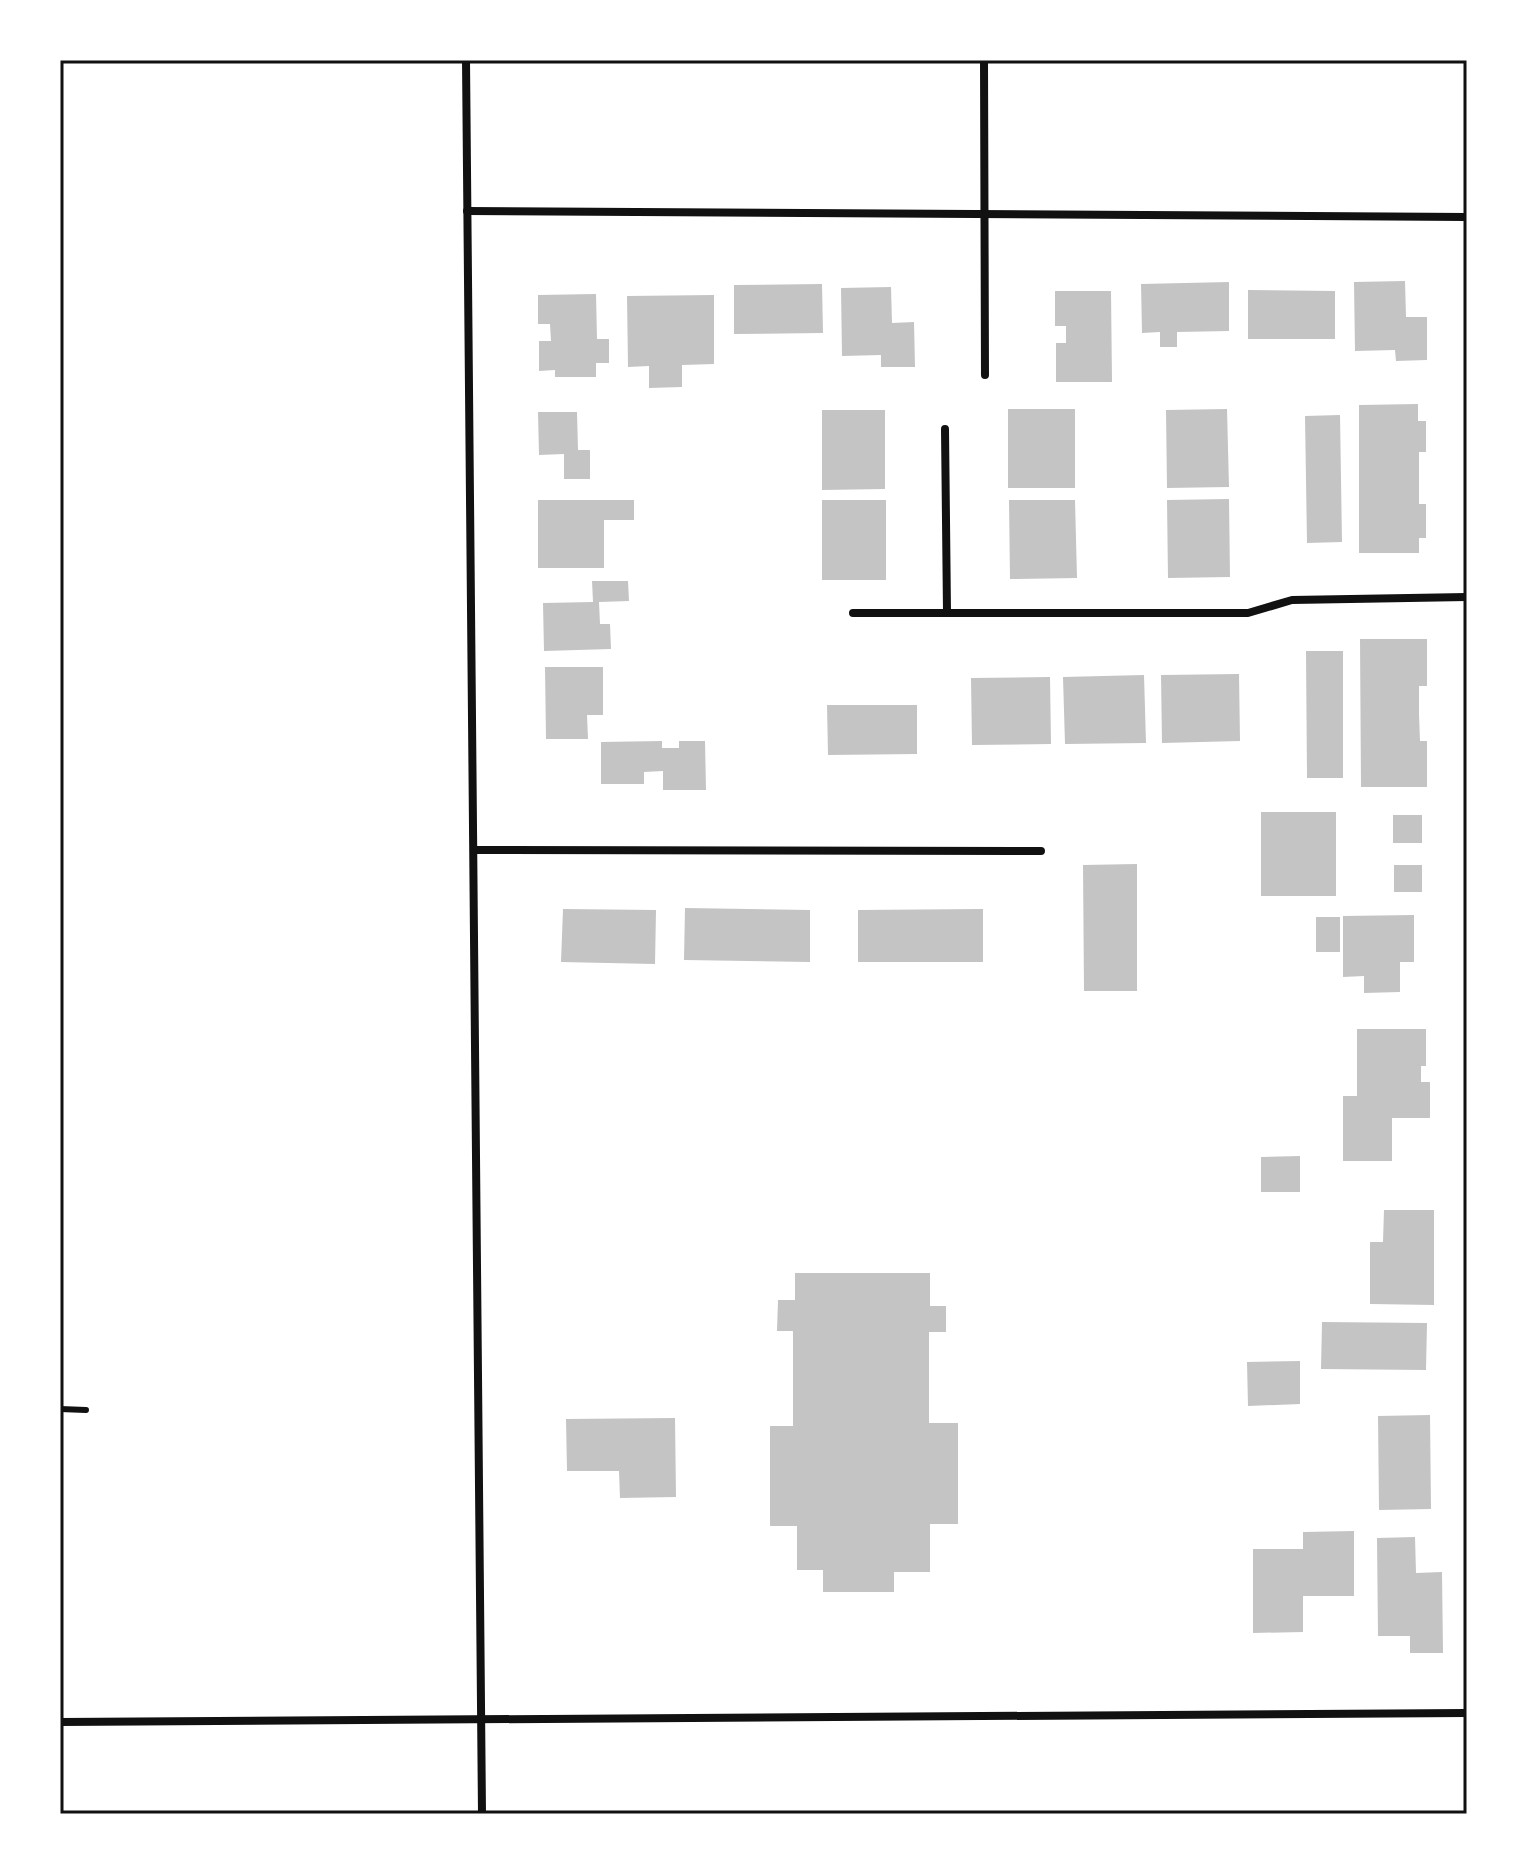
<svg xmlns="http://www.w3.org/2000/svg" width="1527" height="1874" viewBox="0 0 1527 1874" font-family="Lato,sans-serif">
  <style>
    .building { fill: #c4c4c4 }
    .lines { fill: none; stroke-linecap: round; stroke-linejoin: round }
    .service { stroke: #111; stroke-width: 6 }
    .minor { stroke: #111; stroke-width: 8 }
    .neatline { fill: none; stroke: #111; stroke-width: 3 }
  </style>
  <rect width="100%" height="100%" fill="#fff"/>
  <g class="building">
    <path d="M1405 281 1406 317H1427V360L1396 361 1395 350 1355 351 1354 282Z"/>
    <path d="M1229 282V331L1177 332V347H1160V332L1142 333 1141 284Z"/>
    <path d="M822 284 823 333 734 334V285Z"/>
    <path d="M891 287 892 323 914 322 915 367H881V355L842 356 841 288Z"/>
    <path d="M1248 290 1335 291V339H1248Z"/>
    <path d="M1055 291H1111L1112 382H1056V343H1066V326H1055Z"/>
    <path d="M596 294 597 339H609V363H596V377H555V370L539 371V341H551L550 324H538V295Z"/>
    <path d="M714 295V364L682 365V387L649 388V366L628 367 627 296Z"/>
    <path d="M1418 404V421H1426V452H1419V504H1426V538H1419V553H1359V405Z"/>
    <rect x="1008" y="409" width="67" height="79"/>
    <path d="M1227 409 1229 487 1167 488 1166 410Z"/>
    <path d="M822 410H885V489L822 490Z"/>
    <path d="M538 412H577L578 450H590V479H564V454L539 455Z"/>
    <path d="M1340 415 1342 542 1307 543 1305 416Z"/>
    <path d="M1229 499 1230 577 1168 578 1167 500Z"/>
    <path d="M538 500H634V520H604V568H538Z"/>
    <rect x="822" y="500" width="64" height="80"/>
    <path d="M1009 500H1075L1077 578 1010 579Z"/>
    <path d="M592 581H628L629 601 599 602 600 624H610L611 649 544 651 543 603 593 602Z"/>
    <path d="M1360 639H1427V686H1419V714L1420 741H1427V787H1361Z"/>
    <path d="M1306 651H1343V778H1307Z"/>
    <path d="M545 667H603V715H587L588 739H546Z"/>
    <path d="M1239 674 1240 741 1162 743 1161 675Z"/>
    <path d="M1144 675 1146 743 1065 744 1063 677Z"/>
    <path d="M1050 677 1051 744 972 745 971 678Z"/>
    <path d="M827 705H917V754L828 755Z"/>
    <path d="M662 741V748H679V741H705L706 790H663V771L644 772V784H601V742Z"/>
    <rect x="1261" y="812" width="75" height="84"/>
    <rect x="1393" y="815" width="29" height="28"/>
    <path d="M1137 864V991H1084L1083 865Z"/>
    <rect x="1394" y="865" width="28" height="27"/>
    <path d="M685 908 810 910V962L684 960Z"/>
    <path d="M563 909 656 910 655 964 561 962Z"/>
    <path d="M983 909V962H858V910Z"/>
    <path d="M1414 915V962H1400V992L1364 993V976L1343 977V916Z"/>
    <rect x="1316" y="917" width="24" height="35"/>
    <path d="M1357 1029H1426V1066H1421V1082H1430V1118H1392V1161H1343V1096H1357Z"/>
    <path d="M1300 1156V1192H1261V1157Z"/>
    <path d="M1384 1210H1434V1305L1370 1304V1242H1383Z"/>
    <path d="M795 1273H930V1306H946V1332H929V1423H958V1524H930V1572H894V1592H823V1570H797V1526H770V1426H793V1331H777L778 1300H795Z"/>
    <path d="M1322 1322 1427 1323 1426 1370 1321 1369Z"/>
    <path d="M1300 1361V1404L1248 1406 1247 1362Z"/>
    <path d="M1430 1415 1431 1509 1379 1510 1378 1416Z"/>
    <path d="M675 1418 676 1497 620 1498 619 1471H567L566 1419Z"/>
    <path d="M1354 1531V1596H1303V1632L1253 1633V1549H1303V1532Z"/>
    <path d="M1415 1537 1416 1573 1442 1572 1443 1653H1410V1636H1378L1377 1538Z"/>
  </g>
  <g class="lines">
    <path class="service" d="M60 1409 86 1410"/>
    <g class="minor">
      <path d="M466 60 482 1814"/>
      <path d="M984 60 985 375"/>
      <path d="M467 211 1467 217"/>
      <path d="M945 429 947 612"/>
      <path d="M853 613H1248L1292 600 1467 597"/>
      <path d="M474 850 1041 851"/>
      <path d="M60 1722 1467 1713"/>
    </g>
  </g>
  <rect width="1527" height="1874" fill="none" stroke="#ffffff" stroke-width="124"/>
  <rect x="62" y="62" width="1403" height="1750" class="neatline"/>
</svg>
